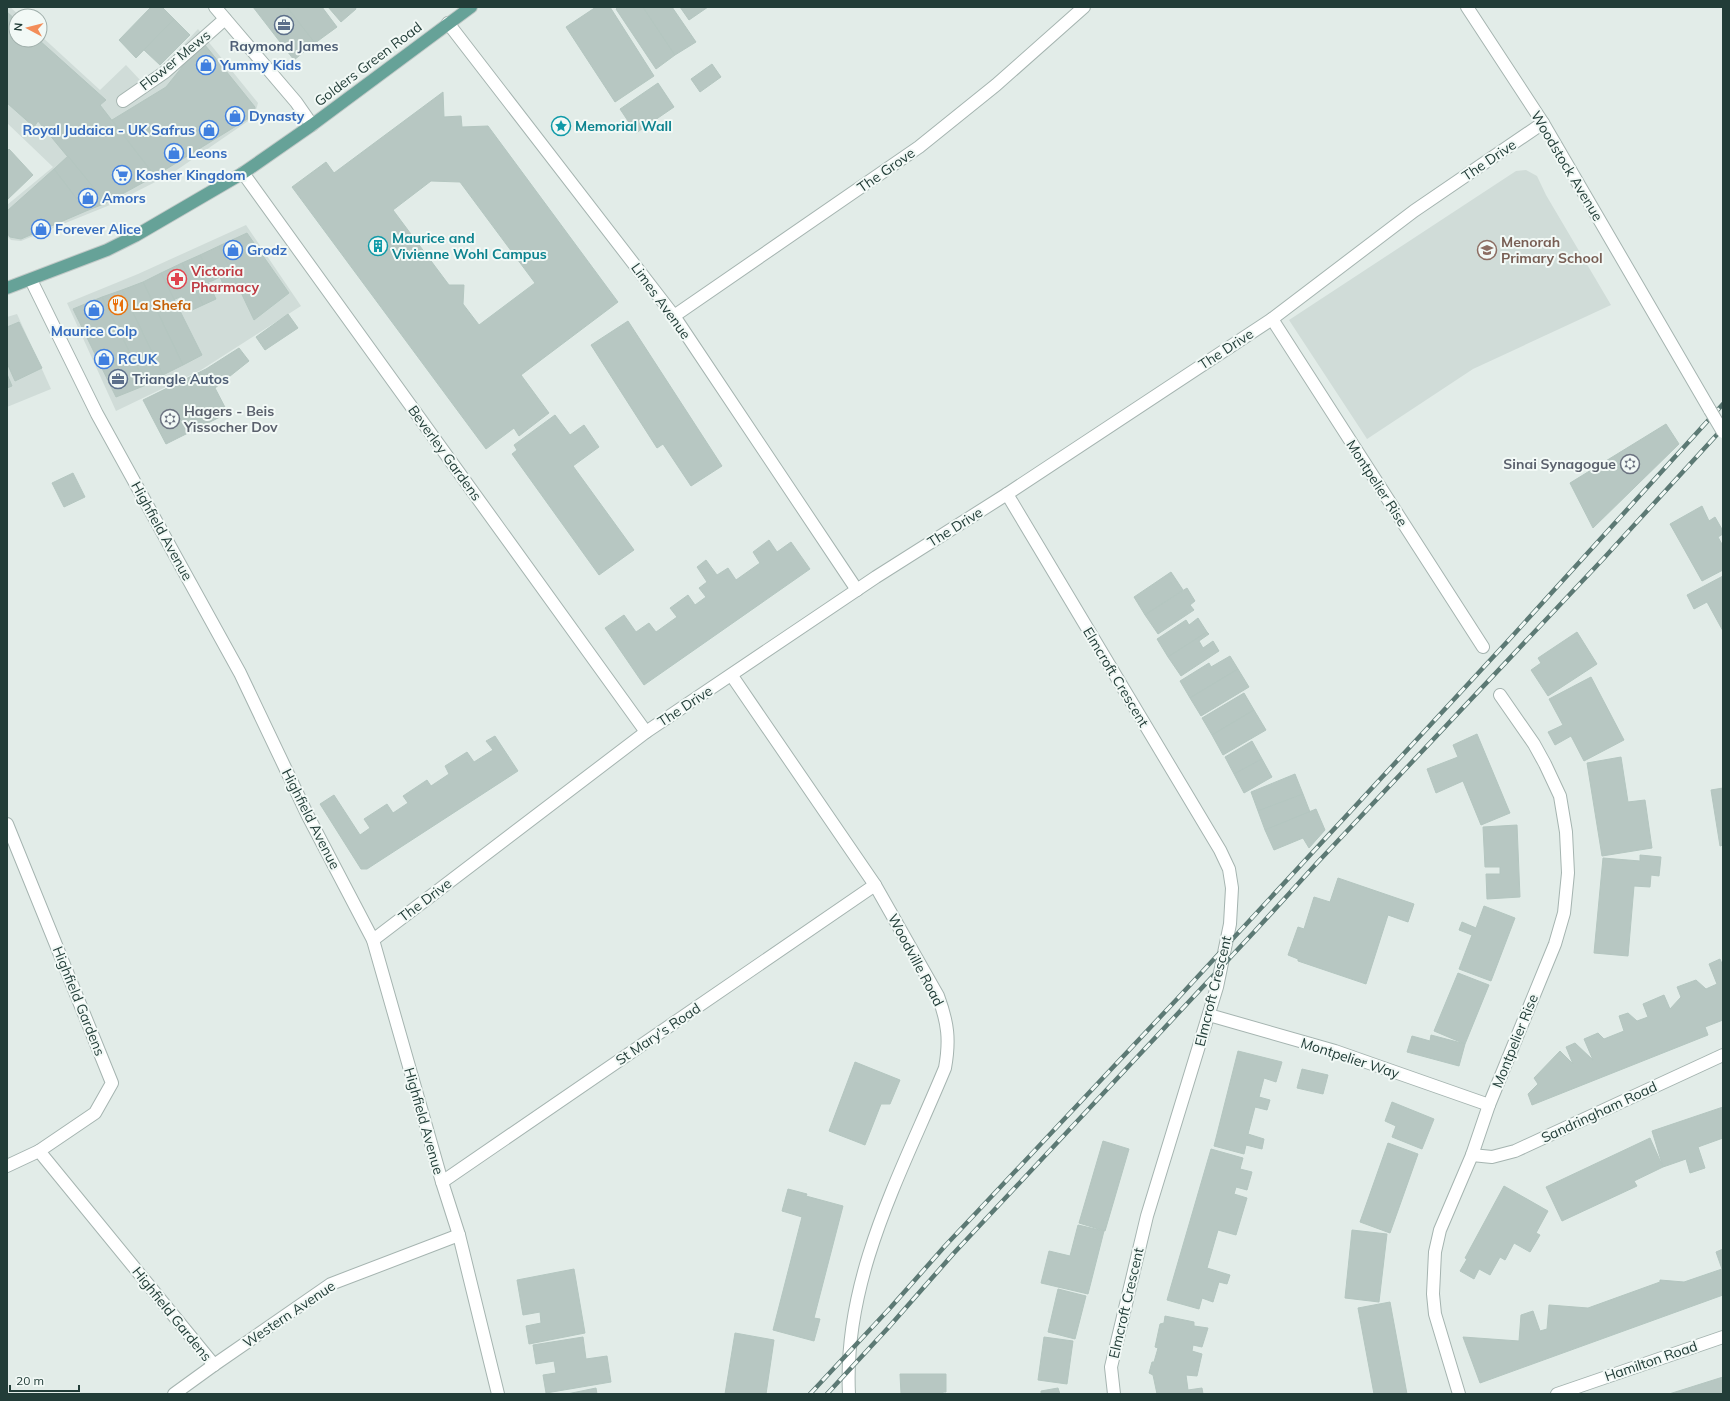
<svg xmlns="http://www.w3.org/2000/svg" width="1730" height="1401" viewBox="0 0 1730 1401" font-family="Mulish,sans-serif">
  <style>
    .built { fill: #d0dcd8 }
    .building { fill: #b7c7c2; stroke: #b4c6c0; fill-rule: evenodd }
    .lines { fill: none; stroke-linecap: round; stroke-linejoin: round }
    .minor-casing { stroke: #a5b4b0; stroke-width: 14 }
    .major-casing { stroke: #c1c9c7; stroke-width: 14 }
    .minor { stroke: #fff; stroke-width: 12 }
    .major { stroke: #66a298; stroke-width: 12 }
    .rail-casing { stroke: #5c7974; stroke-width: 4.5 }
    .rail { stroke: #f2f9f6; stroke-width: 3; stroke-dasharray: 9; stroke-linecap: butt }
    .minor-bridge-casing { stroke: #a5b4b0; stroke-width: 14; stroke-linecap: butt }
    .minor-bridge { stroke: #fff; stroke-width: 12 }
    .labels { text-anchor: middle; stroke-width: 4; stroke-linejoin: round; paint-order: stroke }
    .service-label { font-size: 14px; font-weight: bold; fill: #4e5e75; stroke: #f2f9f6 }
    .street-label { font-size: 14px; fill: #223d38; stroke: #f2f9f6 }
    .shop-label { font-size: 14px; font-weight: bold; fill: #366cbe; stroke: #f2f9f6; text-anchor: start }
    .culture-label { font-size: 14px; font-weight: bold; fill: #0d838f; stroke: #f2f9f6; text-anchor: start }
    .education-label { font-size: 14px; font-weight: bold; fill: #785e54; stroke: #f2f9f6; text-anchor: start }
    .health-label { font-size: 14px; font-weight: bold; fill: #be3a42; stroke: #f2f9f6; text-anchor: start }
    .food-label { font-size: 14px; font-weight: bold; fill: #c56008; stroke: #f2f9f6; text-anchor: start }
    .worship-label { font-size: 14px; font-weight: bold; fill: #5b616d; stroke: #f2f9f6; text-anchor: start }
  </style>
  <rect width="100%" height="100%" fill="#e2ece8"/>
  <g class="built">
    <path d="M7 7H10L20 16H16V40H40V35L100 90 126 65 141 81 163 67 198 29 258 103 254 117 171 174 110 205 21 241 11 240 7 236V205L53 167 7 123Z"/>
    <path d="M1526 170 1537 176 1546 195 1611 305 1473 369 1367 439 1289 320 1516 171Z"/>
    <path d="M246 225 301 306 201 370 116 411 67 303 138 274Z"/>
    <path d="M17 314 51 389 7 407V317Z"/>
  </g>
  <g class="building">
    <path d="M151 7H162L174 19 136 58 119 40Z"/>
    <path d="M253 7H287L315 43 294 60Z"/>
    <path d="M287 7H322L337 27 315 43Z"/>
    <path d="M328 7H355L356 9 341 22Z"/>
    <path d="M596 7H610L654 76 615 102 566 27Z"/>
    <path d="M618 7H643L675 55 656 69 616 9Z"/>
    <path d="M643 7H672L696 42 675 55Z"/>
    <path d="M680 7H708L689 20Z"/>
    <path d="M7 12 16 20V40H39L106 100 100 105 155 176 106 203 38 121 34 127 7 103Z"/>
    <path d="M174 19 190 35 160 65 144 50Z"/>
    <path d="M205 45 255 107 254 115 155 176 112 120 166 87 190 57Z"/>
    <path d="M712 64 721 77 700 92 691 79Z"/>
    <path d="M658 83 674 107 636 133 620 109Z"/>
    <path d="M443 92 444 117 461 116 462 127 488 126 618 302 521 375 549 413 519 436 514 428 486 449 292 187 326 162 334 173ZM431 181 460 182 535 283 479 325 463 304 464 285H449L393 210Z"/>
    <path d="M9 149 33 175 7 200V151Z"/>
    <path d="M68 156 106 203 86 211 54 169Z"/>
    <path d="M54 169 86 211 21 239 10 237 7 233V211Z"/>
    <path d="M247 233 289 293 254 320 219 246Z"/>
    <path d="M219 246 238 286 226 291 220 277 212 281 200 255Z"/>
    <path d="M200 255 212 281 208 282 216 299 203 305 182 263Z"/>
    <path d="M182 263 203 305 190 311 182 296 173 300 161 273Z"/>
    <path d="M161 273 202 355 183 365 143 282Z"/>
    <path d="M143 282 183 365 163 375 122 290Z"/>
    <path d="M122 290 163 375 146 385 102 297Z"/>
    <path d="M102 297 146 385 116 397 73 309Z"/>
    <path d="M288 314 298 328 265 350 256 337Z"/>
    <path d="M628 321 722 466 691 486 663 444 657 448 591 345Z"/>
    <path d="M19 322 42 368 15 381 7 363V327Z"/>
    <path d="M239 348 249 361 215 388 228 413 166 444 143 400 206 369Z"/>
    <path d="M7 374 12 386 7 388Z"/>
    <path d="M555 415 570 435 584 425 599 447 573 466 634 550 599 575 512 454 517 450 514 445Z"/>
    <path d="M1666 424 1679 444 1593 528 1570 483Z"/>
    <path d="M73 473 85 497 64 507 52 483Z"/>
    <path d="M1702 506 1709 521 1715 517 1723 531V534L1718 537 1723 546V570L1702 581 1670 524Z"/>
    <path d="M769 540 777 552 791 542 810 569 644 685 605 628 624 615 636 632 649 623 656 632 677 617 670 608 688 595 695 605 706 597 699 588 707 582 697 567 706 560 717 575 728 568 736 580 760 563 753 552Z"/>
    <path d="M1171 572 1183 590 1145 615 1134 597Z"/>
    <path d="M1723 576V631L1707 602 1694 609 1687 595Z"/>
    <path d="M1187 588 1195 601 1190 605 1194 610 1158 634 1145 615Z"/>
    <path d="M1198 618 1207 632 1168 657 1157 639 1186 620 1189 625Z"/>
    <path d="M1207 632 1209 634 1199 641 1203 648 1213 641 1219 651 1181 676 1168 657Z"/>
    <path d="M1577 632 1597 664 1548 696 1531 670 1541 663 1538 658Z"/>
    <path d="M1230 656 1238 669 1190 698 1180 681 1209 663 1211 667Z"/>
    <path d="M1238 669 1249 687 1201 716 1190 698Z"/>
    <path d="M1591 677 1624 740 1584 761 1571 736 1555 745 1548 732 1563 725 1549 699Z"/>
    <path d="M1244 693 1254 710 1212 735 1202 718Z"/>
    <path d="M1254 710 1266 730 1223 755 1212 735Z"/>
    <path d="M1477 734 1510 813 1481 825 1463 781 1436 793 1427 769 1458 757 1453 745Z"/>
    <path d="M495 736 518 771 367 869H361L320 804 334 795 360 835 370 828 364 819 387 804 393 813 408 803 403 796 427 780 431 786 449 774 445 766 467 752 474 762 493 750 486 741Z"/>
    <path d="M1252 741 1262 759 1234 774 1225 757Z"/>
    <path d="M1621 757 1628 802 1645 800 1652 848 1602 856 1587 763Z"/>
    <path d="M1262 759 1272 777 1244 793 1234 774Z"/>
    <path d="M1295 774 1303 794 1258 811 1251 792Z"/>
    <path d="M1723 788V845L1720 846 1711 790Z"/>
    <path d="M1303 794 1310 812 1265 830 1258 811Z"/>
    <path d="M1316 809 1325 830 1309 848 1303 838 1274 850 1265 830Z"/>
    <path d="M1517 825 1520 897 1487 899 1486 874H1500V867H1485L1483 827Z"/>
    <path d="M1640 855 1661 857 1659 876 1651 875 1650 887 1634 886 1628 956 1594 953 1603 858 1640 861Z"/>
    <path d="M1338 878 1414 904 1408 922 1388 915 1366 984 1298 961V959L1288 955 1298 927 1304 929 1314 897 1330 902Z"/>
    <path d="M1484 906 1515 918 1491 981 1459 969 1472 935 1459 930 1462 922 1476 928Z"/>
    <path d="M1720 959 1723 966V1020L1705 1027 1708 1035 1532 1105 1528 1094 1538 1084 1534 1078 1560 1051 1573 1064 1566 1047 1575 1043 1593 1060 1584 1039 1598 1033 1604 1039 1624 1031 1619 1016 1628 1013 1637 1021 1648 1017 1643 1004 1664 995 1670 1009 1681 997 1677 987 1696 980 1706 989 1717 984 1709 964Z"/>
    <path d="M1458 973 1489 985 1465 1044 1434 1031Z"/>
    <path d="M1431 1035 1465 1044 1459 1066 1407 1052 1412 1036 1430 1041Z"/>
    <path d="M1238 1051 1282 1062 1276 1082 1264 1078 1259 1097 1270 1100 1267 1110 1255 1107 1248 1134 1264 1139 1262 1149 1246 1145 1244 1154 1214 1146Z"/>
    <path d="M855 1062 900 1080 890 1104H881L865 1145 829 1131Z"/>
    <path d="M1302 1069 1328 1075 1323 1094 1297 1088Z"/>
    <path d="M1392 1102 1434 1119 1422 1149 1392 1137 1396 1126 1385 1121Z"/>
    <path d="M1723 1107V1138L1698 1147 1705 1168 1690 1173 1686 1159 1663 1167 1652 1131Z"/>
    <path d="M1650 1138 1663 1167 1634 1181 1637 1186 1562 1221 1546 1187Z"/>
    <path d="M1103 1141 1129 1149 1105 1231 1079 1223Z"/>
    <path d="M1388 1143 1418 1154 1390 1233 1360 1222Z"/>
    <path d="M1211 1149 1243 1158 1240 1169 1252 1172 1247 1190 1236 1187 1234 1194 1247 1198 1236 1235 1218 1230 1207 1268 1230 1275 1227 1284 1219 1282 1213 1302 1202 1298 1199 1309 1167 1300Z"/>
    <path d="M1504 1186 1548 1211 1536 1233 1540 1235 1530 1252 1514 1243 1505 1260 1500 1257 1490 1275 1479 1269 1474 1279 1460 1271 1467 1259 1465 1258Z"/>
    <path d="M788 1189 807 1194 806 1196 843 1206 814 1318 820 1319 814 1341 773 1330 802 1217 782 1211Z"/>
    <path d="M1078 1225 1104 1231 1088 1294 1041 1283 1049 1251 1070 1256Z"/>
    <path d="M1352 1230 1387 1234 1379 1302 1345 1298Z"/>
    <path d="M1723 1249V1295L1480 1383 1463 1337 1519 1341 1521 1315 1533 1311 1540 1331 1547 1329 1549 1305 1588 1308 1660 1282V1280L1684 1282 1722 1269 1716 1252Z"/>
    <path d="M574 1269 585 1333 529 1344 526 1326 541 1323 540 1312 523 1315 517 1280Z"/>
    <path d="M1058 1289 1086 1296 1075 1339 1048 1332Z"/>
    <path d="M1390 1302 1407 1394H1374L1358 1308Z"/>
    <path d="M1165 1316 1194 1322V1326L1208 1328 1202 1347 1193 1345 1192 1351 1202 1354 1197 1376 1186 1375 1188 1390 1202 1388 1203 1394H1157L1153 1375 1149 1373 1152 1362H1154L1158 1348 1155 1347 1160 1324 1164 1323Z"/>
    <path d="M735 1333 774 1340 766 1394H725Z"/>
    <path d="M583 1337 586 1359 607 1356 611 1382 546 1393 543 1375 556 1373 554 1361 536 1364 533 1345Z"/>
    <path d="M1044 1337 1073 1341 1067 1384 1038 1380Z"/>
    <path d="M900 1374H946V1392H943V1394H901Z"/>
    <path d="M1723 1377V1394H1669Z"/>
    <path d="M596 1388 597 1394H567Z"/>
    <path d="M1058 1388 1060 1394H1041V1391Z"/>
  </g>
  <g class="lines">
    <defs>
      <g id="minor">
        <path d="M215 7 296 102 312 125"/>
        <path d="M1467 7 1543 123 1710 410"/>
        <path d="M448 23 674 316 857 590"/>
        <path d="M123 101 165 72 225 19"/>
        <path d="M243 173 646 732"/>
        <path d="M31 280 97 414 240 673 308 816 373 940 442 1182 459 1235 498 1394"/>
        <path d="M674 316 919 147 996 85 1084 7"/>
        <path d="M1272 319 1483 647"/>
        <path d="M1007 494 1220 850 1229 869 1232 888 1230 924 1217 987 1147 1216 1111 1367 1114 1394"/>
        <path d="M732 676 875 885 938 996C948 1023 950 1040 945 1068 902 1172 843 1277 849 1394"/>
        <path d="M7 824 112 1083 95 1113 39 1151"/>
        <path d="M373 940 646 732 876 577 1007 494 1272 319 1414 211 1543 123"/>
        <path d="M1209 1015 1335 1051 1489 1105"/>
        <path d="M1472 1155 1492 1157 1515 1151 1723 1055"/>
        <path d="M7 1166 39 1151 214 1365"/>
        <path d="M442 1182 875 885"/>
        <path d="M174 1394 214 1365 331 1284 459 1235"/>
        <path d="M1459 1394 1435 1314 1433 1294 1435 1252 1440 1230 1472 1155 1489 1105 1555 944 1564 913 1568 873 1566 832 1560 796 1545 764 1534 744 1500 695"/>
        <path d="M1557 1394 1723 1337"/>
      </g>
      <path id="major" d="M7 288 107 250 135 236 243 173 312 125 471 7"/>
    </defs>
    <use href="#minor" class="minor-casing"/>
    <use href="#major" class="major-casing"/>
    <use href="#minor" class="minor"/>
    <use href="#major" class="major"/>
    <defs>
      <g id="rail">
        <path d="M810 1394 891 1307 945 1246 1178 998 1506 643 1723 404"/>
        <path d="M827 1394 888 1328 954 1253 1255 931 1317 863 1604 558 1723 428"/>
      </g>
    </defs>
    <use href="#rail" class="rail-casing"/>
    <use href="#rail" class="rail"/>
    <defs>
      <path id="minor-bridge" d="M1710 410 1723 432"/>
    </defs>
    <use href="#minor-bridge" class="minor-bridge-casing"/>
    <use href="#minor-bridge" class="minor-bridge"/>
  </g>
  <defs>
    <symbol id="office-ring" viewBox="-11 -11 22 22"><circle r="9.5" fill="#f2f9f6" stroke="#5c6f8a" stroke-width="1.5"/><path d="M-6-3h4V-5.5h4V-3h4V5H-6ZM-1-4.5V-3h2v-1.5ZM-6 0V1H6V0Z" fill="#5c6f8a"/></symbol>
    <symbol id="shop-ring" viewBox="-11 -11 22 22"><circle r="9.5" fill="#f2f9f6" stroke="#3f7fe0" stroke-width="1.5"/><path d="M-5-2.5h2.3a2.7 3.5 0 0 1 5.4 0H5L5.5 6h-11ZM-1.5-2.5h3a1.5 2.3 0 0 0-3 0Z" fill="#3f7fe0"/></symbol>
    <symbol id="sight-ring" viewBox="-11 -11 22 22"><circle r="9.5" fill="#f2f9f6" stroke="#0f9aa8" stroke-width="1.5"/><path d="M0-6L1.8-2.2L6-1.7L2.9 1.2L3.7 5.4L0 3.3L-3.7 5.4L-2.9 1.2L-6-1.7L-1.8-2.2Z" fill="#0f9aa8"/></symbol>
    <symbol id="supermarket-ring" viewBox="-11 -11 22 22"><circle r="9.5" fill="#f2f9f6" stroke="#3f7fe0" stroke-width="1.5"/><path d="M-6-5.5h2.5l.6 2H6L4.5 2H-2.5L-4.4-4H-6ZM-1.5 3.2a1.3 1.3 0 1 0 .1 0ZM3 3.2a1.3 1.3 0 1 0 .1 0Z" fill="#3f7fe0"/></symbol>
    <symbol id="building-ring" viewBox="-11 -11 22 22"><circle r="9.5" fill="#f2f9f6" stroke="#0f9aa8" stroke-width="1.5"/><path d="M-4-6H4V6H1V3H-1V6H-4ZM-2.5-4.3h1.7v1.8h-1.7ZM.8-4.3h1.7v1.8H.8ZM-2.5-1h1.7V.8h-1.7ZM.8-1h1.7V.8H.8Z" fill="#0f9aa8"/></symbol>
    <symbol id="school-ring" viewBox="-11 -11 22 22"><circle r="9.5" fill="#f2f9f6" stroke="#8d6e63" stroke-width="1.5"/><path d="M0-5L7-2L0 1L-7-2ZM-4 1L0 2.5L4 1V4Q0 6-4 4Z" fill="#8d6e63"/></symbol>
    <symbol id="pharmacy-ring" viewBox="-11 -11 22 22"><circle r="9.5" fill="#f2f9f6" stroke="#e0444e" stroke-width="1.5"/><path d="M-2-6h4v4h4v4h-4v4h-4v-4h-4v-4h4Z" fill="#e0444e"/></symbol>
    <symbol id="restaurant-ring" viewBox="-11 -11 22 22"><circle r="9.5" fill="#f2f9f6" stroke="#e8710a" stroke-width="1.5"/><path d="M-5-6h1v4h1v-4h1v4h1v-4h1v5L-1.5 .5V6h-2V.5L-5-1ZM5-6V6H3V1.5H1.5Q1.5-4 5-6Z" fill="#e8710a"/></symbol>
    <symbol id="synagogue-ring" viewBox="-11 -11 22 22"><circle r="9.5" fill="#f2f9f6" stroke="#6b7280" stroke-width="1.5"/><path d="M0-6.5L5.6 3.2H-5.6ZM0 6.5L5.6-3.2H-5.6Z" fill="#6b7280"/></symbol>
  </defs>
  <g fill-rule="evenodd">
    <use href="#office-ring" x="273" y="14" width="22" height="22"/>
    <use href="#shop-ring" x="195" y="54" width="22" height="22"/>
    <use href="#shop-ring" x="224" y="105" width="22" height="22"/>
    <use href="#sight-ring" x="550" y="115" width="22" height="22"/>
    <use href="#shop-ring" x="198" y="119" width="22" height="22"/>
    <use href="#shop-ring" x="163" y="142" width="22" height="22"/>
    <use href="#supermarket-ring" x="111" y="164" width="22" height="22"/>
    <use href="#shop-ring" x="77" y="187" width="22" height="22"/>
    <use href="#shop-ring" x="30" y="218" width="22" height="22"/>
    <use href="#building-ring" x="367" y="235" width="22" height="22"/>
    <use href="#shop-ring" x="222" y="239" width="22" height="22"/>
    <use href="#school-ring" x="1476" y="239" width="22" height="22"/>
    <use href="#pharmacy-ring" x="166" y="268" width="22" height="22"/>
    <use href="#restaurant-ring" x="107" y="294" width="22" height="22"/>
    <use href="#shop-ring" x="83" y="299" width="22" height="22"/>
    <use href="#shop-ring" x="93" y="348" width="22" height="22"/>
    <use href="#office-ring" x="107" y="368" width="22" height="22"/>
    <use href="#synagogue-ring" x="159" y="408" width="22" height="22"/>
    <use href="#synagogue-ring" x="1619" y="453" width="22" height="22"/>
  </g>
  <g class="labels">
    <g class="service-label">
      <text x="284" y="51">Raymond James</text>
      <text x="132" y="384" text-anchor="start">Triangle Autos</text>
    </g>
    <g class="street-label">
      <text transform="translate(175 60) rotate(-39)" y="5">Flower Mews</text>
      <text transform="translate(368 64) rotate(-37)" y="5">Golders Green Road</text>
      <text transform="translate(1489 160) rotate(-34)" y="5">The Drive</text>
      <text transform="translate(1567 166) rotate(59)" y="5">Woodstock Avenue</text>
      <text transform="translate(886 170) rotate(-35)" y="5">The Grove</text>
      <text transform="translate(661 301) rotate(54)" y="5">Limes Avenue</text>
      <text transform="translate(1226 349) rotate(-33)" y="5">The Drive</text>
      <text transform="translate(445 453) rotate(54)" y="5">Beverley Gardens</text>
      <text transform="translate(1377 483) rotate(57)" y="5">Montpelier Rise</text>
      <text transform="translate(955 527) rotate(-32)" y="5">The Drive</text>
      <text transform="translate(162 531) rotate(61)" y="5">Highfield Avenue</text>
      <text transform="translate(1116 677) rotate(59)" y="5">Elmcroft Crescent</text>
      <text transform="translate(685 706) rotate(-33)" y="5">The Drive</text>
      <text transform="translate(311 819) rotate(63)" y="5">Highfield Avenue</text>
      <text transform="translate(425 900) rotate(-37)" y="5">The Drive</text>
      <text transform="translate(916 960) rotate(62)" y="5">Woodville Road</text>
      <text transform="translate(1213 991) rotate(-76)" y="5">Elmcroft Crescent</text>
      <text transform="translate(79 1001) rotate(68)" y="5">Highfield Gardens</text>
      <text transform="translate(658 1034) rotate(-34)" y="5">St Mary's Road</text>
      <text transform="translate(1515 1041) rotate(-68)" y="5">Montpelier Rise</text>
      <text transform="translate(1350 1058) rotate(18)" y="5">Montpelier Way</text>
      <text transform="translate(1599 1112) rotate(-25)" y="5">Sandringham Road</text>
      <text transform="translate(424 1121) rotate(74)" y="5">Highfield Avenue</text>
      <text transform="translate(1126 1303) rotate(-77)" y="5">Elmcroft Crescent</text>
      <text transform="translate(172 1314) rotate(51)" y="5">Highfield Gardens</text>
      <text transform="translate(289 1314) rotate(-34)" y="5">Western Avenue</text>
      <text transform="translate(1651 1361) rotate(-19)" y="5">Hamilton Road</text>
    </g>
    <g class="shop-label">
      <text x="220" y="70">Yummy Kids</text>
      <text x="249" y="121">Dynasty</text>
      <text x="195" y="135" text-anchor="end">Royal Judaica - UK Safrus</text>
      <text x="188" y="158">Leons</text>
      <text x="136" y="180">Kosher Kingdom</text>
      <text x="102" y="203">Amors</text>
      <text x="55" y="234">Forever Alice</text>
      <text x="247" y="255">Grodz</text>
      <text x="94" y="336" text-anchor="middle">Maurice Colp</text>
      <text x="118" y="364">RCUK</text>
    </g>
    <g class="culture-label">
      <text x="575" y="131">Memorial Wall</text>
      <text x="392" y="243">Maurice and<tspan x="392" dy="16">Vivienne Wohl Campus</tspan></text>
    </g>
    <g class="education-label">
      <text x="1501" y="247">Menorah<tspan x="1501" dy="16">Primary School</tspan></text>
    </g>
    <g class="health-label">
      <text x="191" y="276">Victoria<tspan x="191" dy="16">Pharmacy</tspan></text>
    </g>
    <g class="food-label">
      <text x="132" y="310">La Shefa</text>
    </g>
    <g class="worship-label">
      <text x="184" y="416">Hagers - Beis<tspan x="184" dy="16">Yissocher Dov</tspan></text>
      <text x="1616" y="469" text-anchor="end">Sinai Synagogue</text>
    </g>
  </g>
  <rect width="1730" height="1401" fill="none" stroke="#223d38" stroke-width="16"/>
  <g transform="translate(28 28) rotate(277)"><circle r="19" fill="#f2f9f6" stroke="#9faeaa"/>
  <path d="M0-3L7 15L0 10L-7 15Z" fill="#f38d59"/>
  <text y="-6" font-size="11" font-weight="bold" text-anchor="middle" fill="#223d38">N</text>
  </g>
  <path d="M10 1385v6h69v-6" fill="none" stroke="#223d38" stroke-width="2"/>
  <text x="16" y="1385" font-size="12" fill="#223d38" stroke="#f2f9f6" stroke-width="3" paint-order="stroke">20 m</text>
</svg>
